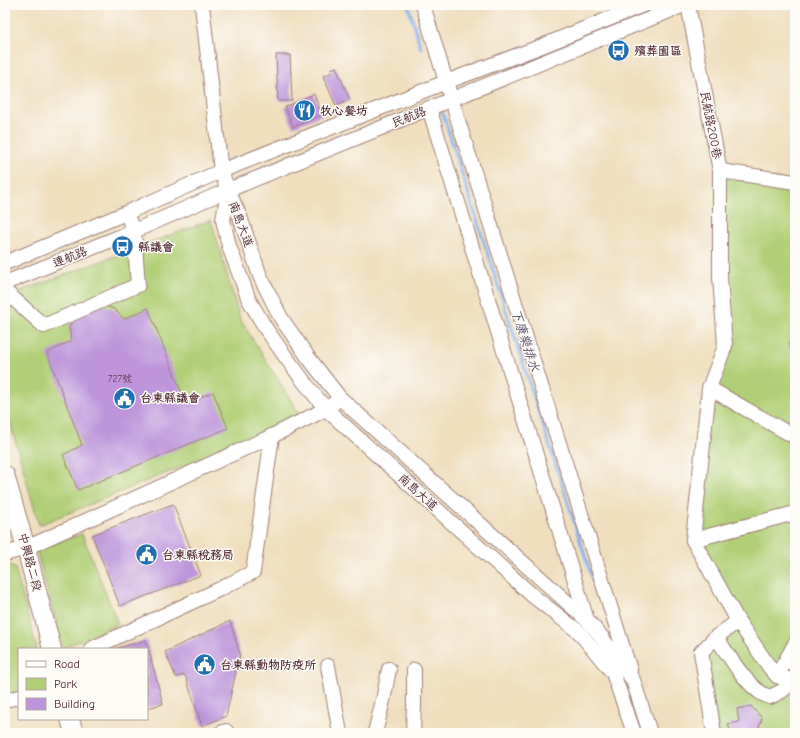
<svg xmlns="http://www.w3.org/2000/svg" width="800" height="738" viewBox="0 0 800 738" font-family="'Comic Neue','LXGW WenKai TC',sans-serif">
  <style>
    .green { fill: #b1cf76; stroke: #7e7750 }
    .lines { fill: none; stroke-linecap: round; stroke-linejoin: round }
    .stream { stroke: #80b0eb; stroke-width: 3 }
    .building { fill: #be94da }
    .minor-casing { stroke: #9d7e74; stroke-width: 16 }
    .major-casing { stroke: #9d7e74; stroke-width: 20 }
    .minor { stroke: #fff; stroke-width: 14 }
    .major { stroke: #fff; stroke-width: 18 }
    .labels { text-anchor: middle; stroke-width: 3; stroke-linejoin: round; paint-order: stroke }
    .number-label { font-size: 10px; fill: #673c57 }
    .poi-label { font-size: 12px; font-weight: bold; fill: #4a1f2b; stroke: #fdfcf7; text-anchor: start }
    .street-label { font-size: 12px; fill: #4a1f2b; stroke: #fdfcf7 }
    .water-label { font-size: 13px; font-style: italic; fill: #5d526e; stroke: #fdfcf7 }
  </style>
  <rect width="100%" height="100%" fill="#fdfcf7"/>
  <filter id="ink" filterUnits="userSpaceOnUse"><feTurbulence type="fractalNoise" baseFrequency=".025" numOctaves="2"/><feDisplacementMap in="SourceGraphic" scale="8" xChannelSelector="R" yChannelSelector="G"/><feConvolveMatrix kernelMatrix="1 2 1 2 8 2 1 2 1" color-interpolation-filters="sRGB"/></filter>
  <filter id="wash" filterUnits="userSpaceOnUse"><feTurbulence type="fractalNoise" baseFrequency=".012" numOctaves="4" result="noise"/><feDisplacementMap in="SourceGraphic" scale="16" xChannelSelector="R" yChannelSelector="G"/><feGaussianBlur stdDeviation="0.9" result="paint"/><feColorMatrix in="noise" values="0 0 0 0 0 0 0 0 0 0 0 0 0 0 0 0 0 1.4 0 .05"/><feComposite in="paint" operator="in"/></filter>
  <g filter="url(#wash)">
    <rect width="100%" height="100%" fill="#f0debe"/>
    <g class="green">
      <path d="M720 171 795 182V733H709L701 652 738 621 693 540 709 388 725 346Z"/>
      <path d="M211 220 240 319 302 418 39 525 5 404V297Z"/>
      <path d="M82 534 118 624 63 648 36 549Z"/>
      <path d="M5 563 15 568 37 649H19V692L5 696Z"/>
    </g>
    <g class="lines">
      <g class="stream">
        <path d="M408 5 421 49"/>
        <path d="M441 108 596 590"/>
      </g>
    </g>
    <g id="blocks">
      <g class="building">
        <path d="M276 55H290L292 101H278Z"/>
        <path d="M336 67 350 100 336 106 323 76 333 72 331 69Z"/>
        <path d="M314 94 322 115 293 127 285 107Z"/>
        <path d="M99 304 114 309 124 319 148 308 186 403 213 392 228 428 78 490 63 455 82 445 47 353 71 341 69 326 80 313Z"/>
        <path d="M795 340V358L789 343Z"/>
        <path d="M173 504 201 575 120 606 92 535Z"/>
        <path d="M230 621 240 654 226 716 202 726 185 675 176 677 165 652Z"/>
        <path d="M146 640 163 704 147 708V649H114Z"/>
        <path d="M751 706 762 718 757 733H731L728 724 739 722 737 709Z"/>
      </g>
    </g>
  </g>
  <g filter="url(#ink)">
    <use href="#blocks" fill-opacity="0" stroke="#9d7e74" stroke-width="1"/>
    <g class="lines">
      <defs>
        <g id="minor">
          <path d="M202 5 221 171 228 190 240 217 260 276 281 318 308 357 340 398 588 621 600 635 633 680 650 733"/>
          <path d="M423 5 446 82 630 670"/>
          <path d="M688 5 720 171V277L725 346 709 388 693 540 738 621 770 668 777 676 785 679H795"/>
          <path d="M429 108 587 620"/>
          <path d="M720 171 795 182"/>
          <path d="M228 191 223 220 229 246 249 300 266 329 285 356 305 383 326 409 533 596 579 632 613 673 634 733"/>
          <path d="M5 263 126 213 221 171 446 82 542 46 643 5"/>
          <path d="M5 283 134 231 228 190 684 5"/>
          <path d="M5 291 44 326 138 285 134 231 130 222"/>
          <path d="M709 388 795 437"/>
          <path d="M693 540 795 513"/>
          <path d="M5 554 26 548 272 436 326 409 333 404"/>
          <path d="M716 637C728 654 744 682 761 693 764 695 767 696 770 697L782 691 795 680"/>
          <path d="M91 649 220 589 253 572 272 436"/>
          <path d="M328 666 340 733"/>
          <path d="M777 676 795 644"/>
          <path d="M5 700 19 697"/>
          <path d="M221 733 226 731"/>
          <path d="M375 733 384 696 389 669"/>
          <path d="M413 733 414 705V670"/>
          <path d="M714 733 701 652 716 637 738 621"/>
        </g>
        <g id="major">
          <path d="M5 475 26 548 52 649"/>
          <path d="M70 719 74 733"/>
        </g>
      </defs>
      <use href="#minor" class="minor-casing"/>
      <use href="#major" class="major-casing"/>
      <use href="#minor" class="minor"/>
      <use href="#major" class="major"/>
    </g>
  </g>
  <defs>
    <symbol id="bus-disc" viewBox="-11 -11 22 22"><circle r="9.5" fill="#1f6fb2" stroke="#fdfcf7"/><path d="M-5-6H5V4H4V6H2V4H-2V6H-4V4H-5ZM-3.5-4V0h7V-4ZM-3.5 1.2v1.5H-2V1.2ZM2 1.2v1.5H3.5V1.2Z" fill="#fff"/></symbol>
    <symbol id="restaurant-disc" viewBox="-11 -11 22 22"><circle r="9.5" fill="#1f6fb2" stroke="#fdfcf7"/><path d="M-5-6h1v4h1v-4h1v4h1v-4h1v5L-1.5 .5V6h-2V.5L-5-1ZM5-6V6H3V1.5H1.5Q1.5-4 5-6Z" fill="#fff"/></symbol>
    <symbol id="civic-disc" viewBox="-11 -11 22 22"><circle r="9.5" fill="#1f6fb2" stroke="#fdfcf7"/><path d="M-.6-6.5H3V-4.5H.6V-3L4-1V1h2V6H-6V1h2V-1L-.6-3ZM-1.2 2.5V6h2.4V2.5Z" fill="#fff"/></symbol>
  </defs>
  <g fill-rule="evenodd">
    <use href="#bus-disc" x="606" y="38" width="25" height="25"/>
    <use href="#restaurant-disc" x="292" y="98" width="25" height="25"/>
    <use href="#bus-disc" x="110" y="234" width="25" height="25"/>
    <use href="#civic-disc" x="112" y="386" width="25" height="25"/>
    <use href="#civic-disc" x="134" y="542" width="25" height="25"/>
    <use href="#civic-disc" x="192" y="652" width="25" height="25"/>
  </g>
  <g class="labels">
    <g class="number-label">
      <text x="120" y="382">727號</text>
    </g>
    <g class="poi-label">
      <text x="634" y="55">殯葬園區</text>
      <text x="320" y="115">牧心餐坊</text>
      <text x="138" y="251">縣議會</text>
      <text x="140" y="402">台東縣議會</text>
      <text x="162" y="559">台東縣稅務局</text>
      <text x="220" y="669">台東縣動物防疫所</text>
    </g>
    <g class="street-label">
      <text transform="translate(409 117) rotate(-22)" y="4">民航路</text>
      <text transform="translate(711 125) rotate(79)" y="4">民航路200巷</text>
      <text transform="translate(241 224) rotate(69)" y="4">南島大道</text>
      <text transform="translate(70 257) rotate(-22)" y="4">連航路</text>
      <text transform="translate(418 492) rotate(42)" y="4">南島大道</text>
      <text transform="translate(30 562) rotate(75)" y="4">中興路二段</text>
    </g>
    <g class="water-label">
      <text transform="translate(526 340) rotate(72)" y="5">下康樂排水</text>
    </g>
  </g>
  <rect width="800" height="738" fill="none" stroke="#fdfcf7" stroke-width="20"/>
  <rect x="18" y="648" width="130" height="72" fill="#fdfcf7" stroke="#b5a4a5"/>
  <rect x="26" y="661" width="20" height="6" fill="#ffffff" stroke="#b5a4a5"/>
  <text x="54" y="668" font-size="12" fill="#4a1f2b">Road</text>
  <rect x="26" y="678" width="20" height="12" fill="#b1cf76" stroke="#b5a4a5"/>
  <text x="54" y="688" font-size="12" fill="#4a1f2b">Park</text>
  <rect x="26" y="698" width="20" height="12" fill="#be94da" stroke="#b5a4a5"/>
  <text x="54" y="708" font-size="12" fill="#4a1f2b">Building</text>
</svg>
